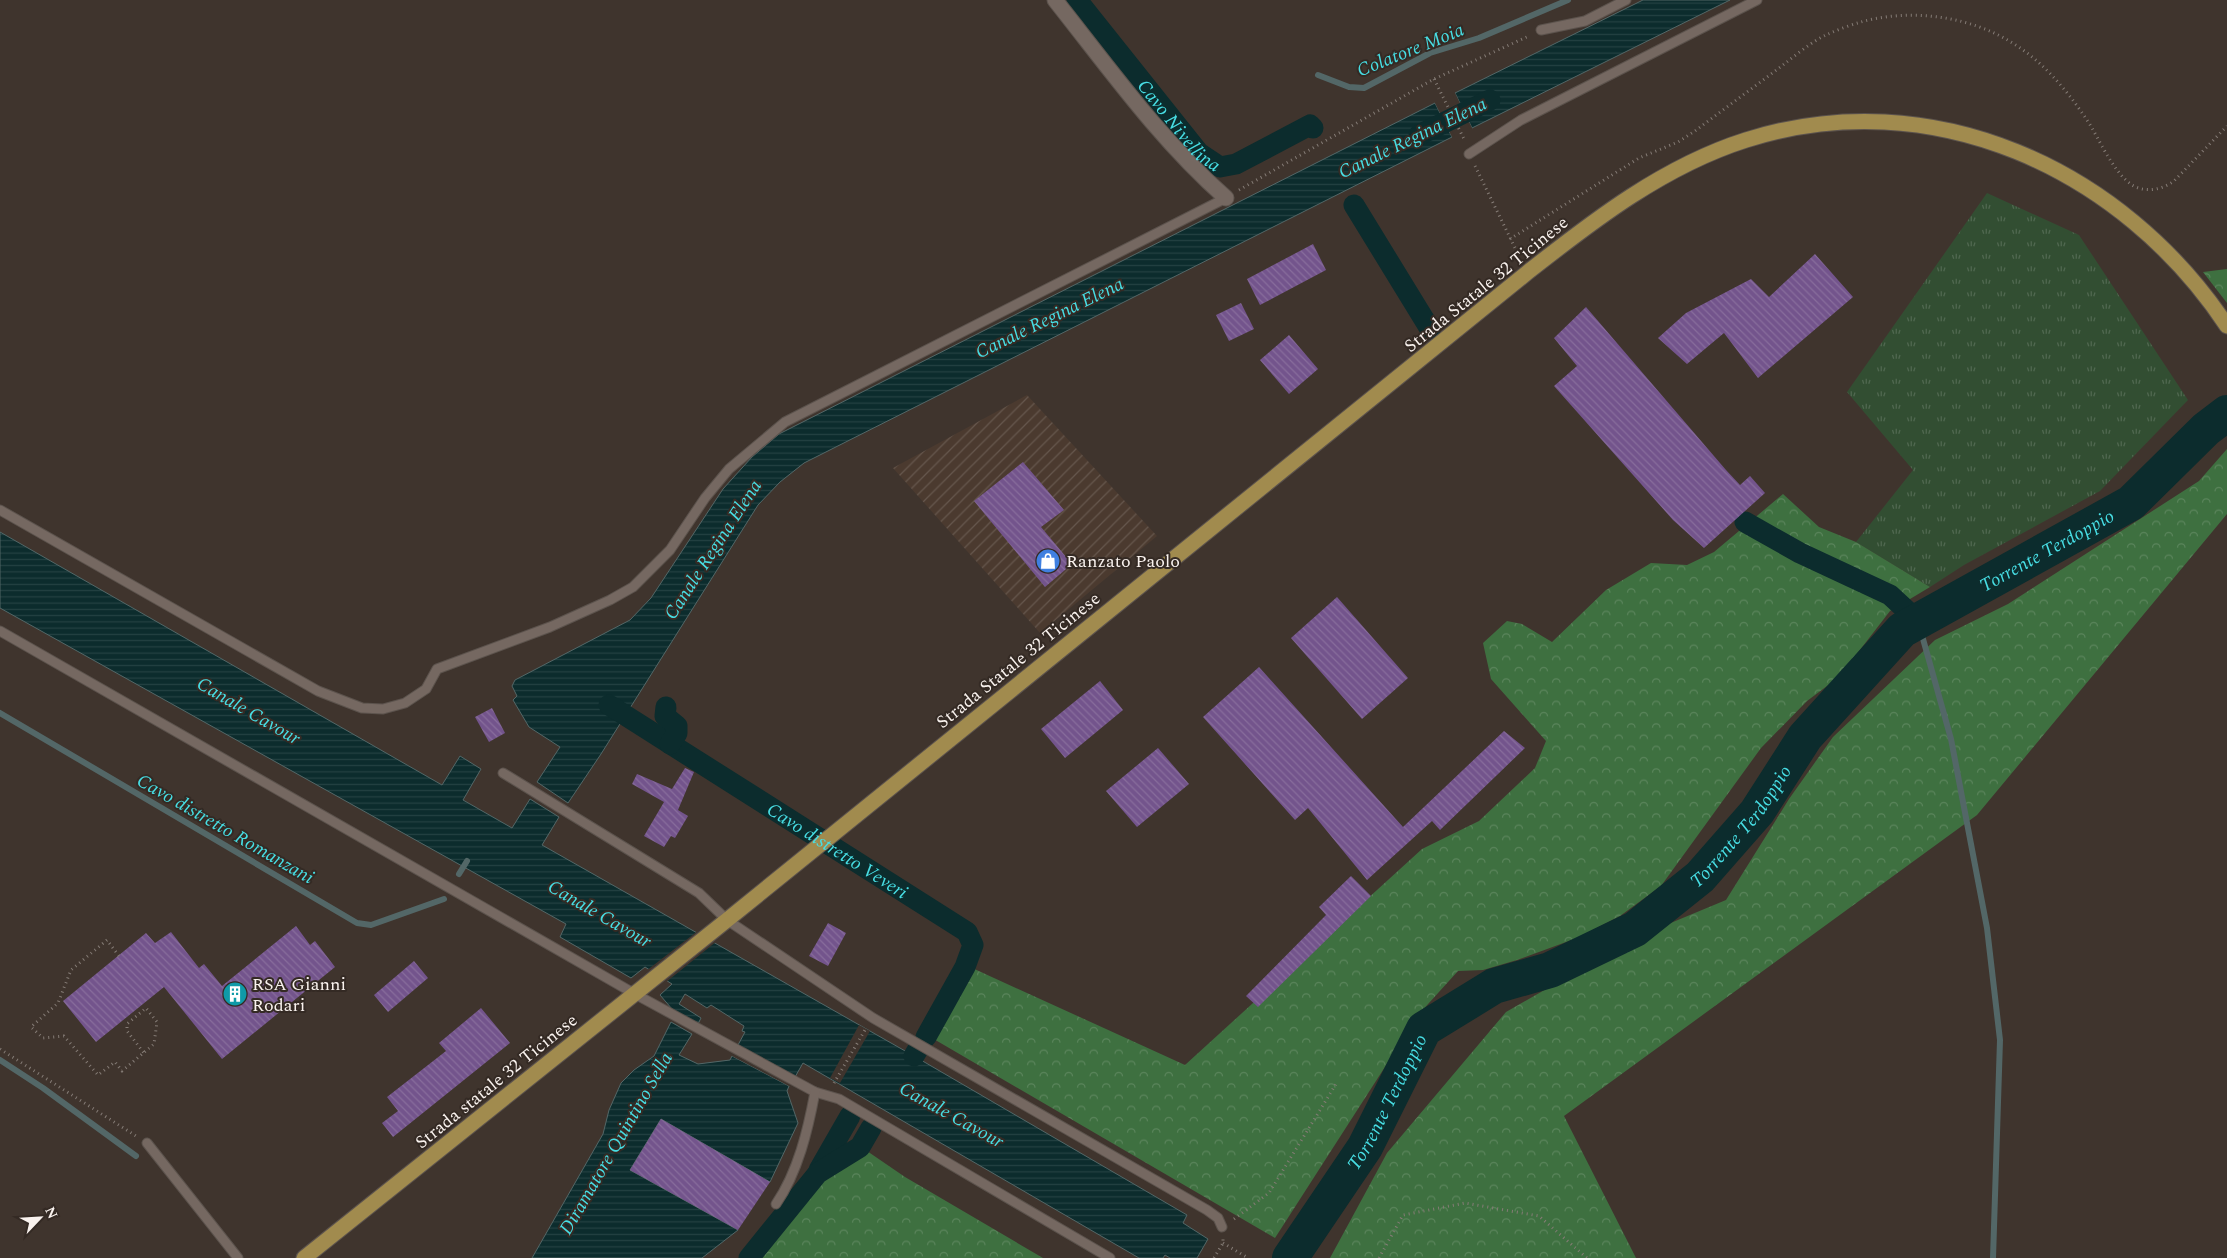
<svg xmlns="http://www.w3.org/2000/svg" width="2227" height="1258" viewBox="0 0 2227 1258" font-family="Spectral,serif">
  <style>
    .industrial { fill: url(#industrial-furrows) }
    .grass { fill: url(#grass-tufts) }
    .forest { fill: url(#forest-crowns) }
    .water { fill: url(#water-rules); stroke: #536767 }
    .pier { fill: #3f342d }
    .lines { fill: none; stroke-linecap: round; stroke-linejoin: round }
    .stream { stroke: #536767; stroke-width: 6 }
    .canal { stroke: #0c2c2d; stroke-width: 21 }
    .river { stroke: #0c2c2d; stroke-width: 36 }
    .building { fill: url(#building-back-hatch) }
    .lane-casing { stroke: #5c534d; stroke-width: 11 }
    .street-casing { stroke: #5c534d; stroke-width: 17 }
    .primary-casing { stroke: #5c534d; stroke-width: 17 }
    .path { stroke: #857c76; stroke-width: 3; stroke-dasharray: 1 4; stroke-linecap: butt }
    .lane { stroke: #756861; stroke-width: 9 }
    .street { stroke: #756861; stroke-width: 15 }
    .primary { stroke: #a18b4e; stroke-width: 15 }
    .labels { text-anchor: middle; stroke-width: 4; stroke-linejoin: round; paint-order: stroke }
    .street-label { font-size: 18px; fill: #f9f2ee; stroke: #342a24 }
    .poi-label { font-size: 18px; fill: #f9f2ee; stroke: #342a24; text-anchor: start }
    .water-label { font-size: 19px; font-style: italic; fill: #47dde3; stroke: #342a24 }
  </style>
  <defs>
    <pattern id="industrial-furrows" width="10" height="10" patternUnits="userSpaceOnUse" patternTransform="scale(1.25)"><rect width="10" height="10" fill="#4b3a2f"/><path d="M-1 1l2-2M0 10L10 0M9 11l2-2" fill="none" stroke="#66574d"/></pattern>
    <pattern id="grass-tufts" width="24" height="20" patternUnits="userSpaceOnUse" patternTransform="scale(1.25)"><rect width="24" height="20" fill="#324e32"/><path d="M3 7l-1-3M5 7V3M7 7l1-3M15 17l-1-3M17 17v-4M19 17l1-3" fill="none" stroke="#506850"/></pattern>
    <pattern id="forest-crowns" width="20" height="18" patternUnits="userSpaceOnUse" patternTransform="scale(1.25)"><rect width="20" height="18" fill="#3e7040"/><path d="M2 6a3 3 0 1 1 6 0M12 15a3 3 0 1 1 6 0" fill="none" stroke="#5b855c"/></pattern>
    <pattern id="water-rules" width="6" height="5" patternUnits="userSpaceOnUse" patternTransform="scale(1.25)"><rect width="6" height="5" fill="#0c2c2d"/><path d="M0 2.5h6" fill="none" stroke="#244142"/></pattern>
    <pattern id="building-back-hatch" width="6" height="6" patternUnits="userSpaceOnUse" patternTransform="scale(1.25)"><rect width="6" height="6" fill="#73548c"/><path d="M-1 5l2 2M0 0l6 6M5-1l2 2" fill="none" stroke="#886d9c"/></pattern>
  </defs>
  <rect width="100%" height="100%" fill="#3f342d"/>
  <path class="industrial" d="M1027 395 1157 536 1040 633 893 468Z"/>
  <path class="grass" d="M1987 193 2079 235 2188 400 2100 491 1964 565 1930 587 1856 542 1913 470 1847 392Z"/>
  <g class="forest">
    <path d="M2227 269V303L2203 272Z"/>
    <path d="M2227 449V514L1977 815 1564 1116 1636 1258H1330L1387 1153 1506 1012 1637 937 1726 900 1789 799 1833 737 1935 640 2008 604 2199 481Z"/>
    <path d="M1783 494 1819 527 1856 542 1930 587 1890 611 1839 677 1807 701 1761 748 1661 886 1620 916 1577 938 1517 960 1483 970 1458 971 1419 1014 1275 1238 932 1038 970 967 1185 1065 1422 849 1479 821 1535 768 1546 741 1491 679 1483 643 1507 621 1522 624 1552 642 1606 590 1651 563 1687 565 1714 552Z"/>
    <path d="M867 1151 905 1177 1043 1258H760L824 1178Z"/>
  </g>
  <g class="water">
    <path d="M1643 0H1730L1472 128 1455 93Z"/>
    <path d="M1435 103 1452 137 804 463 780 482 758 505 601 754 568 803 537 782 560 747 529 727 513 700 517 696 512 686 515 680 630 620 651 598 723 489 752 457 779 434Z"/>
    <path d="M0 532 442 785 460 756 481 769 463 800 512 828 530 799 559 817 542 845 914 1056 1187 1215 1183 1223 1208 1239 1197 1258H1170L1165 1255 1163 1258H1139L803 1063 795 1077 738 1045 745 1032 742 1031 744 1026 711 1005 707 1008 685 994 679 1004 701 1018 698 1024 672 1009 660 995 672 984 645 967 631 978 560 937 566 924 0 608Z"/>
    <path d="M671 1022 692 1034 679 1055 698 1064 730 1060 732 1056 789 1086 787 1091 798 1123 770 1182 661 1119 630 1170 738 1230 702 1258H532L603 1134 609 1110 621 1083 634 1070 654 1056Z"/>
  </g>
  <g class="pier">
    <path d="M1455 93 1472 128 1470 129 1452 94Z"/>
    <path d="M1437 102 1455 136 1452 137 1435 103Z"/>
    <path d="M699 930 717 941 665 983 646 971Z"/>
    <path d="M859 1025 870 1031 840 1083 830 1078Z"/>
    <path d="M733 1054 790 1084 789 1086 732 1056Z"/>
  </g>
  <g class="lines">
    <g class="stream">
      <path d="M1318 75 1349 87 1364 88 1430 53 1479 38 1568 0"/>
      <path d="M1918 621 1951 739 1987 928 2000 1040 1993 1258"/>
      <path d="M0 713 357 923 371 925 444 899"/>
      <path d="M459 874 467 861"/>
      <path d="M0 1060 43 1088 136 1156"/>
    </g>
    <g class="canal">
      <path id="s1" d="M1077 0 1199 153 1220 167 1236 164 1310 125 1313 128"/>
      <path d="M1419 135 1490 100"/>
      <path d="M1354 205 1430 329"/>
      <path d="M1745 522 1800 553 1890 595 1918 621"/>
      <path id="s2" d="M609 705 967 932 973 945 965 967 926 1037"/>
      <path d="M666 707 665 716 677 726V733L670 744"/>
      <path d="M914 1056 918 1049"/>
      <path d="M819 1170 850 1116"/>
      <path d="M749 1258 818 1173 860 1147 871 1128"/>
    </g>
    <path class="river" id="s3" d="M1290 1258 1365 1147 1424 1029 1494 986 1550 970 1635 929 1700 877 1757 812 1805 737 1902 630 2131 503 2206 429 2227 413"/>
  </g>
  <g class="building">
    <path d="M1313 244 1326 270 1260 305 1247 279Z"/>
    <path d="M1815 254 1853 297 1758 378 1724 333 1687 364 1658 338 1686 313 1751 279 1769 297Z"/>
    <path d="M1241 303 1254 329 1229 341 1216 315Z"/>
    <path d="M1586 307 1726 470 1740 485 1750 476 1765 493 1704 548 1673 520 1554 386 1577 366 1554 338Z"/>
    <path d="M1289 335 1318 369 1289 394 1260 360Z"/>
    <path d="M1023 462 1064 510 1041 527 1072 564 1045 587 974 501Z"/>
    <path d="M1337 597 1408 678 1362 719 1291 638Z"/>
    <path d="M1259 667 1403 827 1504 731 1525 748 1440 830 1432 821 1367 880 1308 808 1295 820 1203 717Z"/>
    <path d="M1100 681 1123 710 1065 758 1041 729Z"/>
    <path d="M492 708 505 733 489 742 475 717Z"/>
    <path d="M1158 748 1189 784 1137 827 1106 791Z"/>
    <path d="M685 768 694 772 678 810 688 816 675 838 671 836 664 847 644 836 664 802 632 784 637 774 672 789Z"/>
    <path d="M1351 876 1371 896 1258 1007 1246 996 1326 915 1319 907Z"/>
    <path d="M828 923 846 933 828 966 809 956Z"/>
    <path d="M296 926 310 945 315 941 335 967 222 1059 164 987 96 1042 63 1001 146 933 155 943 171 932 199 968 204 964 222 986Z"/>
    <path d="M414 961 428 978 388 1012 374 995Z"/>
    <path d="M481 1008 510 1043 393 1137 382 1123 398 1111 387 1097 446 1051 439 1043Z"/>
    <path d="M661 1119 770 1182 738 1230 630 1170Z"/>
  </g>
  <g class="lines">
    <defs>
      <g id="lane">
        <path d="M1541 30 1585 21 1626 0"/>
        <path d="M1469 154 1521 120 1757 0"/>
        <path d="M0 510 318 691 362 708 383 709 405 703 426 689 437 669 550 627 610 600 633 587 670 550 705 498 729 469 785 422 1226 198"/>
        <path d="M0 631 635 994 815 1092 839 1099 1110 1258"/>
        <path d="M503 773 699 893 727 920 873 1018 1207 1210 1218 1218 1222 1227"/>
        <path d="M147 1143 238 1258"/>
        <path d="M776 1204C798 1172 808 1130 815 1092"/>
      </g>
      <path id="street" d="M1055 0C1109 68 1160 140 1226 198"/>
      <path id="primary" d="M304 1258 727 920 1528 272C1594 220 1664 166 1746 140 1931 81 2122 168 2227 326"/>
    </defs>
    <use href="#lane" class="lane-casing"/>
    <use href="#street" class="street-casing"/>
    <use href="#primary" class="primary-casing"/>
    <g class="path">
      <path d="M1434 79 1465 141"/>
      <path d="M1475 166 1519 256"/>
      <path d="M1239 190 1434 79 1529 36"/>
      <path d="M1510 239 1639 158 1678 142 1695 131C1724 109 1754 87 1783 65 1796 55 1811 42 1826 35 1837 30 1850 25 1861 22 1911 8 1971 16 2014 44 2045 63 2069 93 2089 123 2100 141 2114 173 2132 185 2145 193 2162 190 2174 181L2227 126"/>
      <path d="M119 956 107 940 71 970 58 1003 31 1027 43 1038 64 1036 98 1075 115 1062 122 1071 154 1044 157 1022 146 1008 127 1024V1031L144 1053"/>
      <path d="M0 1049 136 1136"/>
      <path d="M834 1083 865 1030"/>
      <path d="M1234 1219 1269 1193 1336 1084"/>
      <path d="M1223 1243 1248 1258"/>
      <path d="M1214 1258 1223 1243V1239"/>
      <path d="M1379 1258 1403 1215 1465 1203 1539 1216 1587 1258"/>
    </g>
    <use href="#lane" class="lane"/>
    <use href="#street" class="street"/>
    <use href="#primary" class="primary"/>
  </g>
  <defs>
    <symbol id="shop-disc" viewBox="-11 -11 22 22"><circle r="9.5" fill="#3f7fe0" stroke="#342a24"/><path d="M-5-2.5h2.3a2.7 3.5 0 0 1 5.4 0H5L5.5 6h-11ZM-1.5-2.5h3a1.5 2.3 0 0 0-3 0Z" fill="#fff"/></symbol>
    <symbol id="building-disc" viewBox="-11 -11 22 22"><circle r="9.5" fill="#0f9aa8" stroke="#342a24"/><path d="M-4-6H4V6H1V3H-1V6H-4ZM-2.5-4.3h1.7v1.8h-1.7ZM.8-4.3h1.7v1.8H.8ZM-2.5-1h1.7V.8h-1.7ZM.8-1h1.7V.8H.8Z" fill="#fff"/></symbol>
  </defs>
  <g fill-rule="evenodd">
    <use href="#shop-disc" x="1034" y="547" width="28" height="28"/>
    <use href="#building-disc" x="221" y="980" width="28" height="28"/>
  </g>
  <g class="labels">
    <g class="street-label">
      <text transform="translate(1486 284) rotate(-39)" y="6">Strada Statale 32 Ticinese</text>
      <text transform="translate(1018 660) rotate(-39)" y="6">Strada Statale 32 Ticinese</text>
      <text transform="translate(496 1081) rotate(-39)" y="6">Strada statale 32 Ticinese</text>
    </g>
    <g class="poi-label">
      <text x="1066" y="567">Ranzato Paolo</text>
      <text x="252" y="990">RSA Gianni<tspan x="252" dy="21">Rodari</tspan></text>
    </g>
    <g class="water-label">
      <text transform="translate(1410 49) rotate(-22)" y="7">Colatore Moia</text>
      <text dy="7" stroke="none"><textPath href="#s1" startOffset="162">Cavo Nivellina</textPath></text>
      <text transform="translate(1412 137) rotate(-26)" y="7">Canale Regina Elena</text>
      <text transform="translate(1049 317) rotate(-26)" y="7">Canale Regina Elena</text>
      <text transform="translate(712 549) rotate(-57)" y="7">Canale Regina Elena</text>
      <text dy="7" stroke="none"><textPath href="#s3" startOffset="1069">Torrente Terdoppio</textPath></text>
      <text transform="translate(249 710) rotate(30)" y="7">Canale Cavour</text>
      <text dy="7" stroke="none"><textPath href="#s3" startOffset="649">Torrente Terdoppio</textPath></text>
      <text transform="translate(226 828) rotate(30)" y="7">Cavo distretto Romanzani</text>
      <text dy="7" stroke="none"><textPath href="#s2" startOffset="271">Cavo distretto Veveri</textPath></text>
      <text transform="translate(600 913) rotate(30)" y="7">Canale Cavour</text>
      <text dy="7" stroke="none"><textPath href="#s3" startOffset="184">Torrente Terdoppio</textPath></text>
      <text transform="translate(952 1114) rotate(29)" y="7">Canale Cavour</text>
      <text transform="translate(615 1143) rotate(-60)" y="7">Diramatore Quintino Sella</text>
    </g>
  </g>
  <g transform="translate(40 1218) rotate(65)" stroke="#342a24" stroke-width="4" paint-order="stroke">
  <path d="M0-4L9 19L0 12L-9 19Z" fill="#f9f2ee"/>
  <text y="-8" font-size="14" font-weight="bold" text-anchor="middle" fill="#f9f2ee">N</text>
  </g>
</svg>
